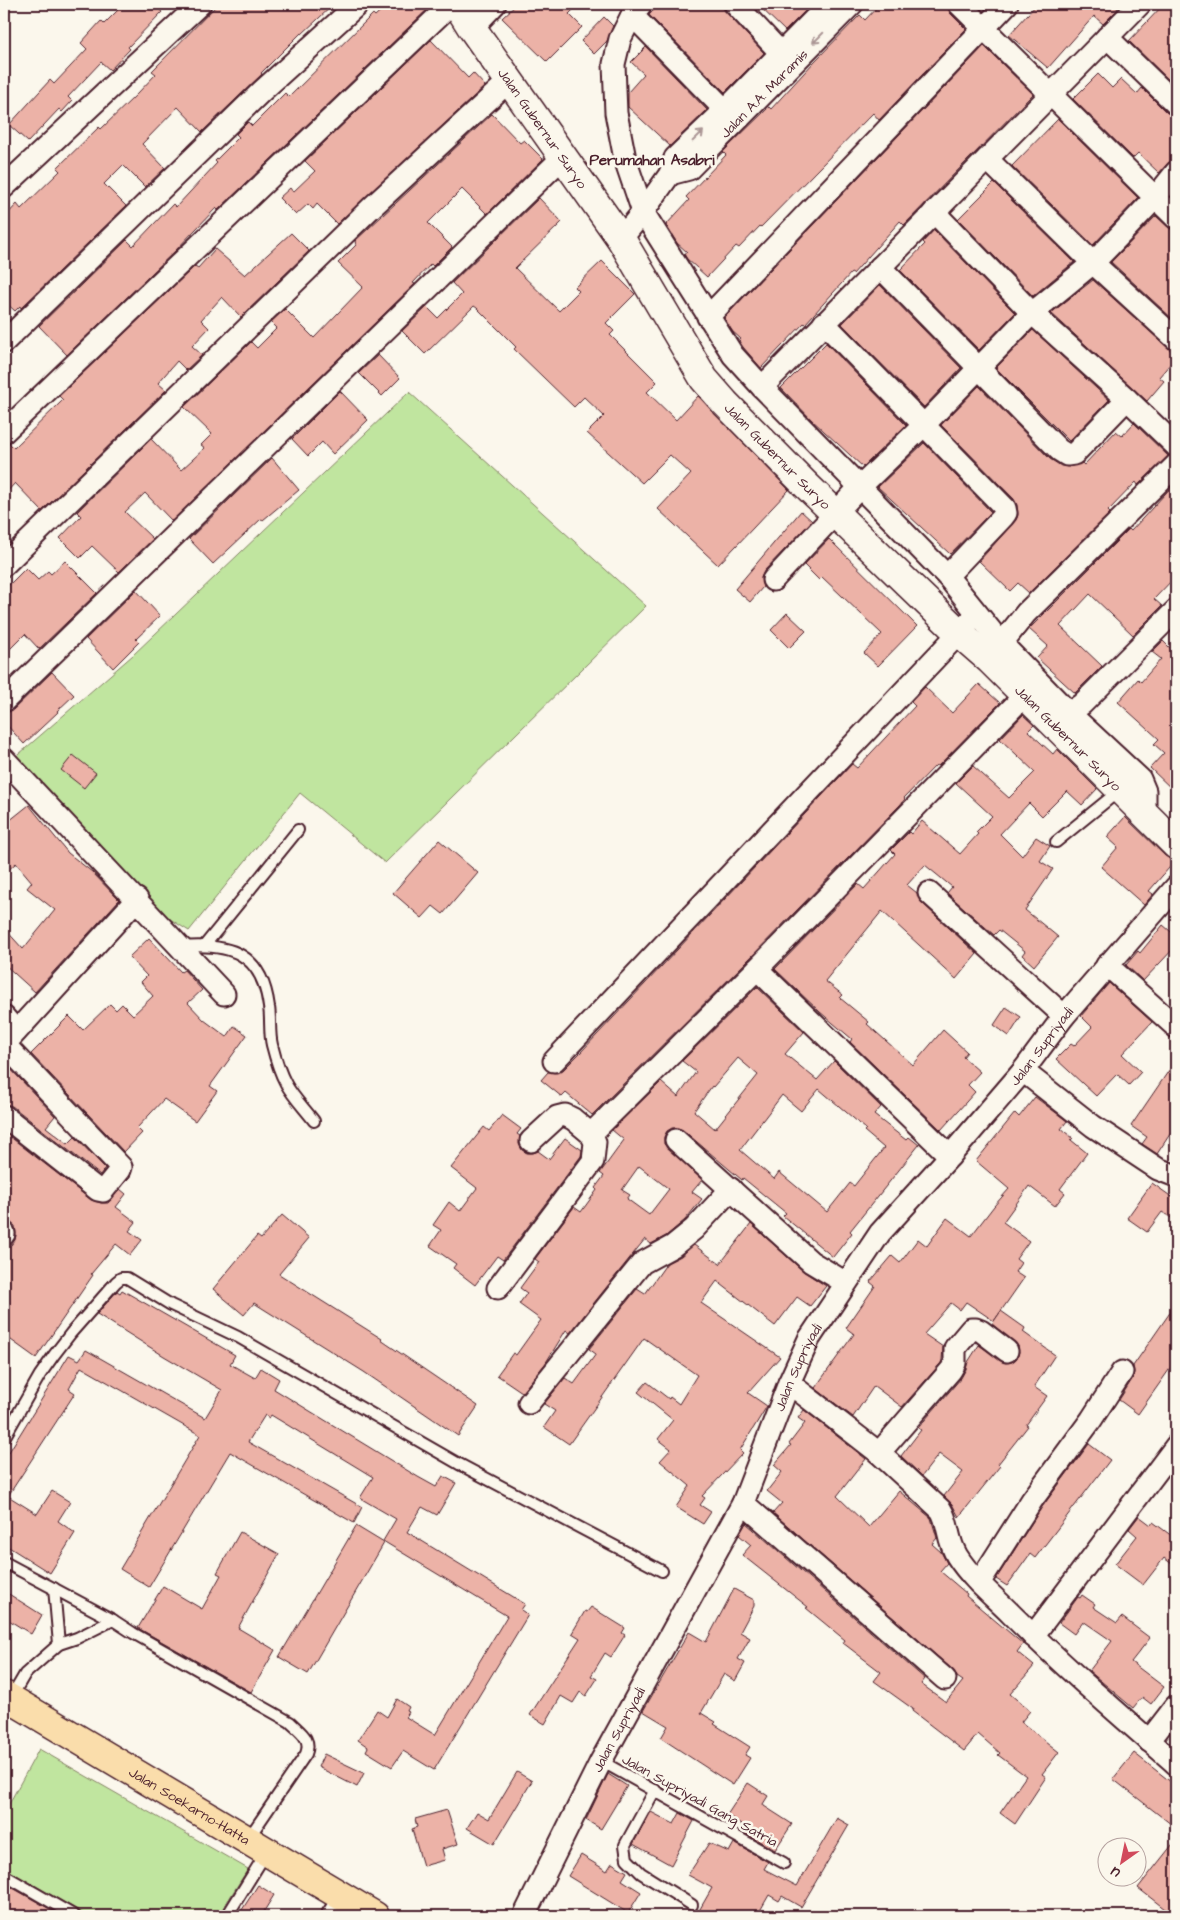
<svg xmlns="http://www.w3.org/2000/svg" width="1180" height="1920" viewBox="0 0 1180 1920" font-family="'Architects Daughter',sans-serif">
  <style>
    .green { fill: #c0e59f; stroke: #858265 }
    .building { fill: #ecb2a7; stroke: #4a1f2b; fill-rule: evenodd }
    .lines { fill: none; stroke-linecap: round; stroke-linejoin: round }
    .service-casing { stroke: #4a1f2b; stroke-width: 14 }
    .minor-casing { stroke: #4a1f2b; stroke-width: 25 }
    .secondary-casing { stroke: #4a1f2b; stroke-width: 31 }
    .primary-casing { stroke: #4a1f2b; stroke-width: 31 }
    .service { stroke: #fbf7ec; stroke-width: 10 }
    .minor { stroke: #fbf7ec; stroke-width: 21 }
    .secondary { stroke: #fbf7ec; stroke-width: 28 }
    .primary { stroke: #faddab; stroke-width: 28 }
    .oneway { stroke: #ab9695 }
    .labels { text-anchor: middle; stroke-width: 5; stroke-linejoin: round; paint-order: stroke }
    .street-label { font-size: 14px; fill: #4a1f2b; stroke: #fbf7ec }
    .neighbourhood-label { font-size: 15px; font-weight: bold; fill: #4a1f2b; stroke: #fbf7ec }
  </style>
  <rect width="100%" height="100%" fill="#fbf7ec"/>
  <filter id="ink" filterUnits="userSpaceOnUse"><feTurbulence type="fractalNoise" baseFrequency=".02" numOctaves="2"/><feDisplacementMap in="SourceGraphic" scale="10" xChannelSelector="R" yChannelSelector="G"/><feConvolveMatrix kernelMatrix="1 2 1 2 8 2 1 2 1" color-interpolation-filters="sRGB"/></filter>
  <g filter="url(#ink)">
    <g class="green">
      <path d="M409 392 646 606 385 863 300 793 189 931 137 898 11 761 133 655Z"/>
      <path d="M39 1749 248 1869 218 1916H88L4 1868V1813Z"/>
    </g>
    <g class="building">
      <path d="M124 4H153L162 12 128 47 130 49 110 70 101 62 68 97 72 101 62 112 59 109 28 142 9 125 50 80 54 84 87 49 81 43 101 21 104 24Z"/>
      <path d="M218 4H334L302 34 301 33 261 73 262 74 202 132 178 107 142 144 165 168 145 187 123 165 104 184 126 206 21 308 20 306 15 311 4 301V218L17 204 21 209 60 171 57 168 99 127 101 129 137 94 156 74 152 71Z"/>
      <path d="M388 4H433L218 210 216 208 176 250 67 355 39 326 127 240 133 246 173 204 176 207 217 163 215 161 239 137 236 134 248 122 252 126 285 93 289 97 373 14 375 16Z"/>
      <path d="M517 4H579L569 14 582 27 547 62 502 18Z"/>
      <path d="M660 4H718L764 53 725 92 649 15Z"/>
      <path d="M757 4H812L785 31Z"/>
      <path d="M880 4H947L950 13 966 29 879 120 873 113 761 227 760 226 739 248 736 246 707 277 687 259 684 254 687 252 677 243 666 225 689 200 686 197 726 155 723 152 729 146 769 107 771 109 814 62 860 15 865 20Z"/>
      <path d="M1037 4H1112L1118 9 1103 24 1094 16 1048 68 1009 35Z"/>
      <path d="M1164 4H1171L1176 8V87L1129 41Z"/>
      <path d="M604 17 613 26 607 41 594 54 581 41Z"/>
      <path d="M431 40 468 78 473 73 485 86 337 224 317 204 313 209 308 204 296 215 279 198 290 188 293 192 315 171 305 161Z"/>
      <path d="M984 46 1033 94 904 225 900 221 853 274 851 273 805 324 804 323 761 368 743 347 739 341 741 339 732 331 724 318Z"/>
      <path d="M646 47 707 110 670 146 628 107V92L644 74 631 62Z"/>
      <path d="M1098 74 1112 88 1121 79 1137 94 1142 88 1167 113 1176 116V160L1167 164 1159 173 1138 153 1133 158 1073 99Z"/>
      <path d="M492 114 520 143 524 140 543 159 487 214 462 189 428 223 452 247 433 266 431 264 413 283 415 284 172 521 145 493 125 512 153 539 119 572 92 546 80 558 60 538 81 516 77 512 151 439 181 470 205 448 201 445 212 434 184 407 251 342 257 348 277 328 271 322 285 309 314 338 363 287 338 263 356 245 355 241Z"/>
      <path d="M1058 119 1138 198 1093 245 1012 166Z"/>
      <path d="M994 183 1074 262 1033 296 958 219Z"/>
      <path d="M539 198 562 222 515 268 559 311 579 291 575 287 602 261 635 294 606 323 614 331 610 335 657 382 647 392 676 420 698 396 789 490 718 565 658 509 691 474 670 455 642 483 587 433 604 416 584 397 574 407 514 349 516 347 477 308 474 306 425 354 402 331 427 307 438 318 462 294 452 283Z"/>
      <path d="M1156 216 1168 227 1176 230V322L1111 262Z"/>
      <path d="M934 230 1015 313 979 350 900 270 925 244 923 242Z"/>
      <path d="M291 233 309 251 241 317 222 297 201 320 209 328 192 346 202 355 186 370 177 361 158 383 166 390 42 511 15 483 4 495V444L9 443 14 448 63 400 59 396 195 266 198 268 215 249 245 275Z"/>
      <path d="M1093 280 1168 348 1176 351V357L1159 377 1164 381 1147 401 1051 313Z"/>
      <path d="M880 285 961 368 924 407 842 324Z"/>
      <path d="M1033 330 1109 400 1069 441 996 368Z"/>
      <path d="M826 343 906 425 863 467 812 420 781 388Z"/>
      <path d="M378 355 400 378 382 396 359 373Z"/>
      <path d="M979 386 1050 459 1061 466 1069 467 1082 463 1084 465 1116 431 1122 436 1134 423 1168 456 1138 485 1136 482 1108 511 1110 513 1029 593 1018 583 1010 591 979 561 1016 520 1018 515 1017 505 1014 499 941 425Z"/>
      <path d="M340 391 368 420 333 454 322 442 308 456 292 439Z"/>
      <path d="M924 443 991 512 950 554 878 487Z"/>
      <path d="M272 458 299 490 263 520 261 519 213 564 189 539Z"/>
      <path d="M1176 482V576L1154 599 1162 606 1133 635 1090 594 1060 626 1102 666 1075 693 1037 658 1048 646 1029 629 1129 529 1131 531Z"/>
      <path d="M801 511 812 521 764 571 761 578 763 587 750 602 735 589Z"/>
      <path d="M829 539 917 626 878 666 864 653 882 634 822 577 819 580 804 565Z"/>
      <path d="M65 561 97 593 39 649 25 634 4 655V590L26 568 38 580 48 571 51 574Z"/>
      <path d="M136 590 160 616 136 639 139 642 113 668 86 639Z"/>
      <path d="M787 613 806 631 789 648 771 630Z"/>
      <path d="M1163 641 1171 649 1176 643V793L1150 768 1164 753 1154 744 1159 739 1118 702 1138 679 1141 682 1161 659 1152 652Z"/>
      <path d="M52 672 74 695 57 711 58 712 24 744 4 722V713L13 710Z"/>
      <path d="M979 684 1000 703 938 766 936 765 904 798 905 799 900 805 748 960 592 1115 566 1093 562 1097 541 1080 548 1072 557 1073 563 1070 581 1052 852 764 857 768 915 706 911 702 925 687 952 713Z"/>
      <path d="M1023 715 1034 725 1028 731 1053 754 1057 749 1097 789 1082 805 1067 791 1042 816 1029 803 1000 834 1022 856 1036 837 1050 846 1040 861 1053 869 1025 910 1058 937 1034 966 1022 955 1025 951 999 930 994 935 947 893 952 887 925 865 907 885 917 893 921 902 977 954 956 979 882 911 825 981 843 995 840 998 869 1022 867 1024 913 1065 943 1030 967 1052 963 1057 980 1072 968 1085 975 1092 941 1130 850 1042 852 1039 820 1012 775 969 858 884 864 889 895 854 891 850 909 832 911 834 922 821 960 854 978 834 976 832 992 816 956 783 973 766 1009 798 1035 772 1000 739Z"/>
      <path d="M73 755 96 773 84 788 61 770Z"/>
      <path d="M29 805 68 853 92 872 119 900 35 992 4 964V928L23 949 55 910 27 888 32 882 16 863 4 874V825Z"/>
      <path d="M1125 817 1165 856 1172 860H1176L1149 891 1153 894 1144 905 1101 867 1118 847 1107 837Z"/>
      <path d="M439 840 478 873 443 914 433 906 422 918 393 893Z"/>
      <path d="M1163 925 1176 936V946L1143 981 1126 965 1138 951 1140 953Z"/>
      <path d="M149 938 181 972 184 970 202 990 188 1003 204 1020 227 1037 234 1026 247 1035 210 1086 217 1091 195 1121 164 1099 137 1128 142 1133 124 1152 31 1054 69 1016 83 1030 110 1004 116 1010 122 1004 133 1015 153 996 141 982 147 976 129 957Z"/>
      <path d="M1109 983 1152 1022 1122 1054 1141 1072 1129 1085 1117 1074 1096 1096 1056 1059 1071 1044 1074 1046 1092 1027 1081 1016Z"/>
      <path d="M757 987 804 1032 785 1054 817 1080 834 1061 881 1107 874 1115 906 1140 909 1137 919 1145 850 1231 852 1233 833 1257 783 1216 786 1213 743 1178 742 1180 684 1131 678 1128H672L667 1131 664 1137V1144L702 1180 692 1192 702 1199 685 1220 666 1236 651 1244 645 1239 570 1333 566 1330 545 1364 522 1392 497 1375 513 1353 516 1355 541 1320 519 1304 527 1293 520 1288 539 1262 535 1259 574 1207 581 1212 597 1190 595 1188 604 1176 600 1173 624 1140 612 1130 661 1082 678 1097 696 1072 682 1061ZM738 1058 758 1075 715 1129 694 1111 712 1086 713 1087ZM819 1089 866 1129 864 1131 884 1148 854 1186 850 1183 827 1212 779 1172 774 1179 740 1150 782 1095 801 1111ZM639 1166 669 1189 649 1215 627 1199 630 1195 622 1190Z"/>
      <path d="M1006 1007 1021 1017 1009 1036 994 1025Z"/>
      <path d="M1176 1060V1125L1157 1154 1142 1144 1147 1137 1131 1126Z"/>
      <path d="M4 1062 55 1116 46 1127 68 1144 75 1137 105 1168 100 1175 12 1106 4 1104Z"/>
      <path d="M1035 1097 1067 1121 1061 1129 1073 1138 1071 1140 1087 1153 1060 1189 1065 1193 1055 1206 1029 1186 1003 1222 1029 1241 1016 1259 1021 1263 1015 1272 1024 1278 994 1321 966 1302 960 1310 951 1303 924 1334 943 1347 942 1360 941 1363 902 1407 874 1386 853 1417 815 1388 854 1334 846 1328 875 1286 870 1282 892 1256 900 1263 918 1239 927 1246 947 1218 971 1236 994 1206 1009 1189 976 1161 1015 1113 1019 1117Z"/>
      <path d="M502 1115 521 1129 517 1134 520 1136 519 1144 522 1150 527 1153H533L538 1151 549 1159 565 1138 582 1150 581 1156 503 1260 497 1256 475 1285 453 1268 456 1264 430 1246 441 1230 433 1225 449 1202 460 1211 477 1188 451 1168 484 1127 489 1131Z"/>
      <path d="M4 1132 91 1200 101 1203H108L120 1189 126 1194 116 1207 136 1222 129 1231 142 1240 130 1255 116 1244 91 1274 93 1275 36 1358 4 1335V1246L11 1245 15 1240 16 1234 15 1226 10 1222 4 1221Z"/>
      <path d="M1152 1183 1176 1200V1221L1162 1212 1147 1232 1127 1218Z"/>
      <path d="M282 1215 309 1238 279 1274 382 1339 381 1340 478 1406 458 1436 364 1372 254 1303 244 1315 213 1289 257 1236 261 1239Z"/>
      <path d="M751 1224 803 1271 826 1286 810 1306 797 1297 775 1326 717 1281 701 1303 780 1357 748 1393 767 1406 740 1450 743 1453 702 1496 705 1498 700 1505 711 1512 703 1524 676 1507 690 1486 660 1461 671 1449 658 1439 673 1420 638 1392 647 1382 669 1399 670 1397 679 1404 697 1375 644 1338 569 1444 544 1427 555 1411 544 1404 565 1378 574 1384 596 1354 589 1349 637 1289 645 1294 667 1263 681 1256 694 1245 720 1264Z"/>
      <path d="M122 1290 235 1355 230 1364 255 1378 261 1368 279 1379 274 1389 418 1477 436 1487 443 1476 456 1483 437 1515 422 1507 407 1532 525 1604 521 1610 528 1615 434 1770 403 1751 392 1767 366 1751 368 1747 358 1740 377 1710 387 1717 397 1699 409 1707 407 1711 409 1712 406 1717 435 1735 507 1616 383 1541 396 1519 360 1498 373 1477 271 1415 269 1418 265 1415 248 1442 362 1507 354 1523 230 1452 149 1587 120 1569 200 1435 81 1367 69 1389 75 1393 8 1496 37 1514 52 1491 70 1502 58 1521 75 1533 50 1573 4 1544V1460L69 1355 79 1360 86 1350 205 1418 222 1390 164 1356 97 1314 117 1291 120 1293Z"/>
      <path d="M1176 1304V1360L1138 1414 1119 1400 1133 1378 1134 1372 1133 1366Z"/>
      <path d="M1001 1311 1025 1328 1023 1332 1055 1355 1034 1387 1047 1396 1026 1425 1028 1426 998 1464 1000 1466 959 1517 952 1504 944 1496 963 1472 939 1454 922 1476 901 1456 921 1430 918 1428 961 1378 966 1369 968 1362 979 1345 1005 1363 1012 1362 1017 1358 1019 1352 1018 1346 992 1324Z"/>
      <path d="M804 1410 866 1459 837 1496 869 1527 899 1491 931 1518 937 1538 932 1544 941 1552 947 1563 940 1571 967 1594 966 1596 1023 1644 1017 1652 1034 1666 1010 1694 1030 1711 1021 1722 1059 1752 1042 1774 1046 1777 1015 1824 1000 1813 1026 1776 998 1755 1000 1753 978 1734 964 1751 912 1711 913 1709 874 1681 881 1672 843 1643 845 1640 806 1608 808 1607 742 1555 751 1545 739 1535 746 1523 925 1679 921 1684 946 1702 963 1681 957 1677 953 1670 773 1513 782 1503 767 1491 782 1472 774 1465 791 1445 789 1444 805 1423 798 1418Z"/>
      <path d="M1089 1444 1110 1460 1035 1558 1030 1554 1007 1586 996 1579 1042 1507Z"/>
      <path d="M1139 1516 1151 1525 1153 1522 1176 1539V1567L1164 1558 1143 1585 1115 1564 1137 1536 1129 1529Z"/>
      <path d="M356 1526 384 1543 308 1674 279 1657Z"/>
      <path d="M240 1532 279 1554 238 1628 275 1650 251 1692 138 1628 163 1586 202 1609 221 1575 217 1573Z"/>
      <path d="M734 1589 754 1600V1606L740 1632 750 1638 738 1659 745 1663 735 1681 724 1674 701 1713 716 1722 714 1724 750 1747 745 1755 750 1758 733 1785 661 1738 668 1726 643 1711 689 1632 706 1642Z"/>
      <path d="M4 1591 42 1615 31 1634 4 1617Z"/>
      <path d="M1082 1595 1095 1604 1093 1607 1117 1623 1122 1617 1150 1638 1131 1662 1164 1687 1151 1704 1142 1697 1133 1708 1089 1671 1112 1641 1083 1621 1074 1634 1059 1623 1078 1597 1080 1598Z"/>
      <path d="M591 1607 625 1628 622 1633 625 1635 611 1657 605 1653 591 1676 597 1679 586 1696 580 1692 573 1703 561 1696 545 1724 530 1715 580 1638 572 1633 585 1611 587 1612Z"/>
      <path d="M1134 1753 1176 1786V1828L1113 1779Z"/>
      <path d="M324 1754 364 1773 357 1787 318 1767Z"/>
      <path d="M517 1772 532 1781 494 1844 467 1828 477 1812 489 1819Z"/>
      <path d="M608 1774 627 1786 601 1829 586 1820Z"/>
      <path d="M748 1783 768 1796 763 1804 764 1806 792 1824 775 1850 741 1831 744 1826 727 1815Z"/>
      <path d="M447 1810 458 1844 442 1849 445 1860 423 1866 412 1829 417 1827 415 1819Z"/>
      <path d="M651 1812 674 1824 680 1813 694 1821 671 1865 633 1844Z"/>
      <path d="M837 1818 849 1825 801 1907 782 1896 779 1901 769 1895 757 1916H696L712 1888 688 1875 709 1843 729 1852 734 1843 768 1862 764 1869 797 1886Z"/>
      <path d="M1176 1840V1916H1174L1138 1888Z"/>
      <path d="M581 1855 607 1871 612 1863 627 1872 622 1880 641 1892 628 1913 568 1876Z"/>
      <path d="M4 1883 62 1916H4Z"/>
      <path d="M258 1885 274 1895 261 1916H238Z"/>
    </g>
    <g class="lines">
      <defs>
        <g id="service">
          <path d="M1056 842 1120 790"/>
          <path d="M205 945 298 830"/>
          <path d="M182 947C231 943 262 953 269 1007 271 1019 269 1033 272 1045 275 1057 280 1073 286 1084 293 1097 305 1109 314 1121"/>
          <path d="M4 1438 40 1375 54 1355 71 1333 116 1282 121 1278H127L171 1305 238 1337 459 1464 662 1571"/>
          <path d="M4 1562 113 1620"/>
          <path d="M54 1588 59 1644"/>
          <path d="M11 1698 25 1674 59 1644 77 1638 113 1620 133 1633 290 1722C300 1732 312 1738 306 1754L248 1839"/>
          <path d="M601 1761 784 1863"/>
          <path d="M655 1790 625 1845 627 1859 641 1873 692 1905"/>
          <path d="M4 1875 75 1916"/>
          <path d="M227 1916 266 1853"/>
        </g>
        <g id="minor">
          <path d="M641 4 632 15 620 39 614 64 616 113 625 159 643 212 733 355 762 387 947 576 1003 517 1006 513 1005 508 824 323"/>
          <path d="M735 4 780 52"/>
          <path d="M959 4 1176 218"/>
          <path d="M632 15 725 110"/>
          <path d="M472 28 495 4"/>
          <path d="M1107 37 1176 104"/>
          <path d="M987 159 1093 263 1176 339"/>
          <path id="s1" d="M670 174 689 169 852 4"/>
          <path d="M4 187 200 4"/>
          <path d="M621 239 643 212 670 174 675 158 725 110 829 4"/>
          <path d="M880 267 1059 450 1067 455 1074 454 1127 399 1032 313 934 212"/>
          <path d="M708 317 1007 4"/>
          <path d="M4 342 262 91 358 4"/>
          <path d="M762 387 1140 4"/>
          <path d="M1127 399 1176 446"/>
          <path d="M4 432 451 4"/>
          <path d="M4 565 372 207 510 80"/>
          <path d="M947 576 1001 643 1069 713 1140 779 1145 791V814"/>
          <path d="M773 580 860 487 924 425 1032 313 1093 263 1124 231 1156 197 1176 172"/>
          <path d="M994 653 1026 613 1176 465"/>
          <path d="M4 701 563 157"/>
          <path d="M1058 721 1082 704 1176 610"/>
          <path d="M4 759 224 994"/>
          <path d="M929 893 1064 1016"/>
          <path d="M1107 965 1176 1027"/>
          <path d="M757 969 950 1156"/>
          <path d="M4 1017 16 1031"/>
          <path d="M4 1045 137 899"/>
          <path d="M554 1061 977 614"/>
          <path d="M1023 1071 1093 1126 1158 1169 1176 1176"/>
          <path d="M4 1116 98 1190 103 1191 120 1170 121 1167 4 1044"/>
          <path d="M676 1140 811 1262 846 1283"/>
          <path d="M531 1141 557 1117 565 1115 573 1119 591 1134 757 969 1025 695"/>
          <path d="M4 1233V1234"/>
          <path d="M498 1288 593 1161 595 1142 591 1134"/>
          <path d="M789 1383 879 1453 941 1510C949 1523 947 1540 957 1556 971 1578 992 1595 1011 1614 1063 1666 1120 1715 1176 1764"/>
          <path d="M529 1403 642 1263 673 1246 694 1229 731 1189"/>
          <path d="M879 1453 951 1370 955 1363V1348L971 1329H976L981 1331 1007 1351"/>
          <path d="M743 1503 945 1679"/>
          <path d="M979 1583 1032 1500 1091 1420 1122 1372"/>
          <path d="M1033 1636 1176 1446"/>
          <path d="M1149 1741 1176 1706"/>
          <path d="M332 1916 344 1898"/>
          <path id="s2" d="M524 1916 601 1761 743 1503 789 1383 809 1339 880 1233 950 1156 1023 1071 1064 1016 1176 887"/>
        </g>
        <g id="secondary">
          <path id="s3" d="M457 4 472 28 621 239 704 379 725 403 806 485 959 633 990 660 1176 845"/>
        </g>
        <g id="primary">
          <path id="s4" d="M4 1695 375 1916"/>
        </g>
      </defs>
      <use href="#service" class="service-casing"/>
      <use href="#minor" class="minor-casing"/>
      <use href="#secondary" class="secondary-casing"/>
      <use href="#primary" class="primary-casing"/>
      <use href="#service" class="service"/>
      <use href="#minor" class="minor"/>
      <use href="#secondary" class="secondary"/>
      <use href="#primary" class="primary"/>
    </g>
    <defs><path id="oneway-shaft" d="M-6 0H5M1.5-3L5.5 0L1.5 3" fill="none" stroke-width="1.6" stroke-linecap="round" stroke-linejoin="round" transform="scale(1.25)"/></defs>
    <g class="oneway">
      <use href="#oneway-shaft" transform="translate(818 38) rotate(135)"/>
      <use href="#oneway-shaft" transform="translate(698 136) rotate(-44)"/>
    </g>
  </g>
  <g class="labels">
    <g class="street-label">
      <text dy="5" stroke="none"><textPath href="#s1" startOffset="126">Jalan A.A. Maramis</textPath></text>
      <text dy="5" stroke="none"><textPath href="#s3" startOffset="151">Jalan Gubernur Suryo</textPath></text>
      <text dy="5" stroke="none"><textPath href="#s3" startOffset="556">Jalan Gubernur Suryo</textPath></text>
      <text dy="5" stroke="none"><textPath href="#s3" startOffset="961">Jalan Gubernur Suryo</textPath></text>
      <text dy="5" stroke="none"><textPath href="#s2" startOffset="1019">Jalan Supriyadi</textPath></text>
      <text dy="5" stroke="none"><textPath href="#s2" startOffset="614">Jalan Supriyadi</textPath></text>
      <text dy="5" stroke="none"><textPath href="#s2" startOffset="209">Jalan Supriyadi</textPath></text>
      <text transform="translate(700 1800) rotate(29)" y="5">Jalan Supriyadi Gang Satria</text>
      <text dy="5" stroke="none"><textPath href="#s4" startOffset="216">Jalan Soekarno-Hatta</textPath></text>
    </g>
    <g class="neighbourhood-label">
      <text x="652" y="165">Perumahan Asabri</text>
    </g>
  </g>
  <rect width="1180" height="1920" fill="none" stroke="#fbf7ec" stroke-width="20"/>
  <rect x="10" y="10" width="1160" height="1900" fill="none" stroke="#4a1f2b" stroke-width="2" filter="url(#ink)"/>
  <g transform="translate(1122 1862) rotate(213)"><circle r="24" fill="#fbf7ec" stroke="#b4a19f"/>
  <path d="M0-4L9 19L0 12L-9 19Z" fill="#d1495b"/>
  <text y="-8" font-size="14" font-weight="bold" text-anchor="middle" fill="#4a1f2b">U</text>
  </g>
</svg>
